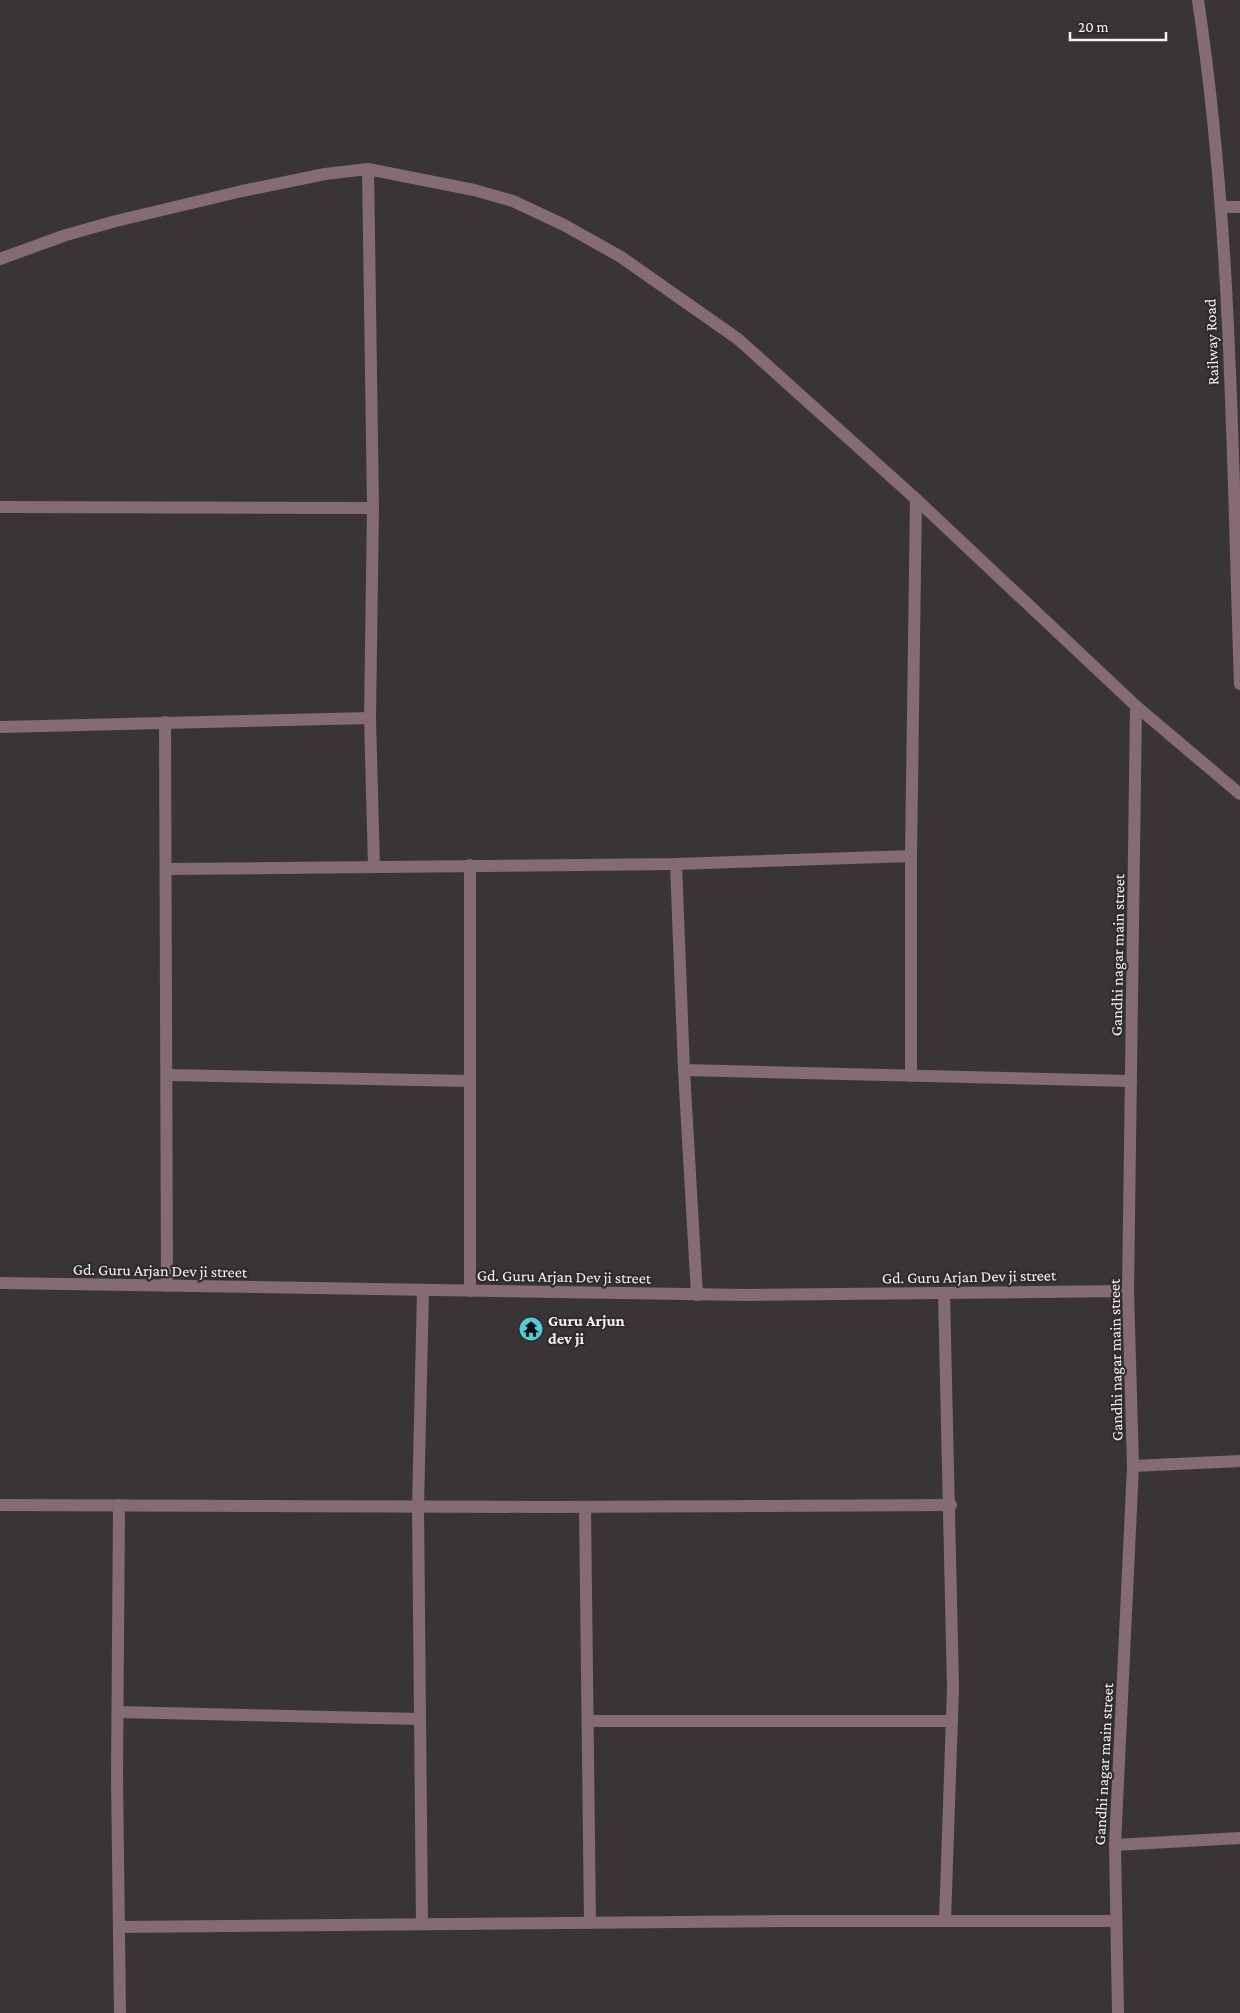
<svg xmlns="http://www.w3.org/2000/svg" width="1240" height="2013" viewBox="0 0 1240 2013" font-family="'Crimson Pro',serif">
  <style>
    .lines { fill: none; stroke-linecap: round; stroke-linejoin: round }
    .minor { stroke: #846b75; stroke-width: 12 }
    .labels { text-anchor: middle; stroke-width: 4.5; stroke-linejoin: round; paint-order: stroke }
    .street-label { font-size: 16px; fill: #f6f4f5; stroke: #2f2b2d }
    .poi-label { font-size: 16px; font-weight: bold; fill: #f6f4f5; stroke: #2f2b2d; text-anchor: start }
  </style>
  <rect width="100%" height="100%" fill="#393537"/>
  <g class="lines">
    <g class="minor">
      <path d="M1198 0C1232 226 1232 456 1240 684"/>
      <path d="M368 169 373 508 370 718 374 866"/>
      <path d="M1222 207H1240"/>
      <path d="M0 259 66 235 116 221 242 191 325 174 368 169 474 190 513 201 564 225 621 257 738 339 916 499 1136 706 1240 794"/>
      <path d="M0 507 373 508"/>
      <path d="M165 722 167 1286"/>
      <path d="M0 727 370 718"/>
      <path d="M676 864 684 1070 697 1295"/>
      <path d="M470 865V1291"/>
      <path d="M167 869 676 864 911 856"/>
      <path d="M684 1070 1131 1081"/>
      <path d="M167 1075 469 1081"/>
      <path d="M911 1076V856L916 499"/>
      <path d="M0 1283 748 1295 1128 1291"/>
      <path d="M944 1293 953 1688 945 1921"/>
      <path d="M1133 1466 1240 1461"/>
      <path d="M0 1505 544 1507 951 1505"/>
      <path d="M119 1505 117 1776 120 2013"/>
      <path d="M585 1507 590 1923"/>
      <path d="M118 1712 420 1719"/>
      <path d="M588 1721H952"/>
      <path d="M1115 1845 1240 1838"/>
      <path d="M422 1924 418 1507 423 1290"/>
      <path d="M119 1927 785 1921H1115"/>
      <path d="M1118 2013 1115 1845 1133 1466 1128 1291 1136 706"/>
    </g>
  </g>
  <defs>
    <symbol id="temple-disc" viewBox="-11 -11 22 22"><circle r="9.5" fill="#53cbdb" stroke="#2f2b2d"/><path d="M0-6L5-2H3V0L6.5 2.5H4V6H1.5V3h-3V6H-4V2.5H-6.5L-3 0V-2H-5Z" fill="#111"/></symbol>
  </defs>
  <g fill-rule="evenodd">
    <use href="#temple-disc" x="517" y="1315" width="28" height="28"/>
  </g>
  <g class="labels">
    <g class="street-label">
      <text transform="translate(1211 342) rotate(-92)" y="6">Railway Road</text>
      <text transform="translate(1117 955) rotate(-89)" y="6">Gandhi nagar main street</text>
      <text transform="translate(160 1270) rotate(1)" y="6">Gd. Guru Arjan Dev ji street</text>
      <text transform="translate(564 1276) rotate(1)" y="6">Gd. Guru Arjan Dev ji street</text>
      <text transform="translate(969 1276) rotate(-1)" y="6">Gd. Guru Arjan Dev ji street</text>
      <text transform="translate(1115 1360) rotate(-91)" y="6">Gandhi nagar main street</text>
      <text transform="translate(1103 1764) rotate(-87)" y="6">Gandhi nagar main street</text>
    </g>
    <g class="poi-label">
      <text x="548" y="1326">Guru Arjun<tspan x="548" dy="18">dev ji</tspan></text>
    </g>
  </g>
  <path d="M1070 32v8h96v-8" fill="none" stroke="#f6f4f5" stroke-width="2.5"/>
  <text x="1078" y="32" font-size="15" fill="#f6f4f5" stroke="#2f2b2d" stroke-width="4" paint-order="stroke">20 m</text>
</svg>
